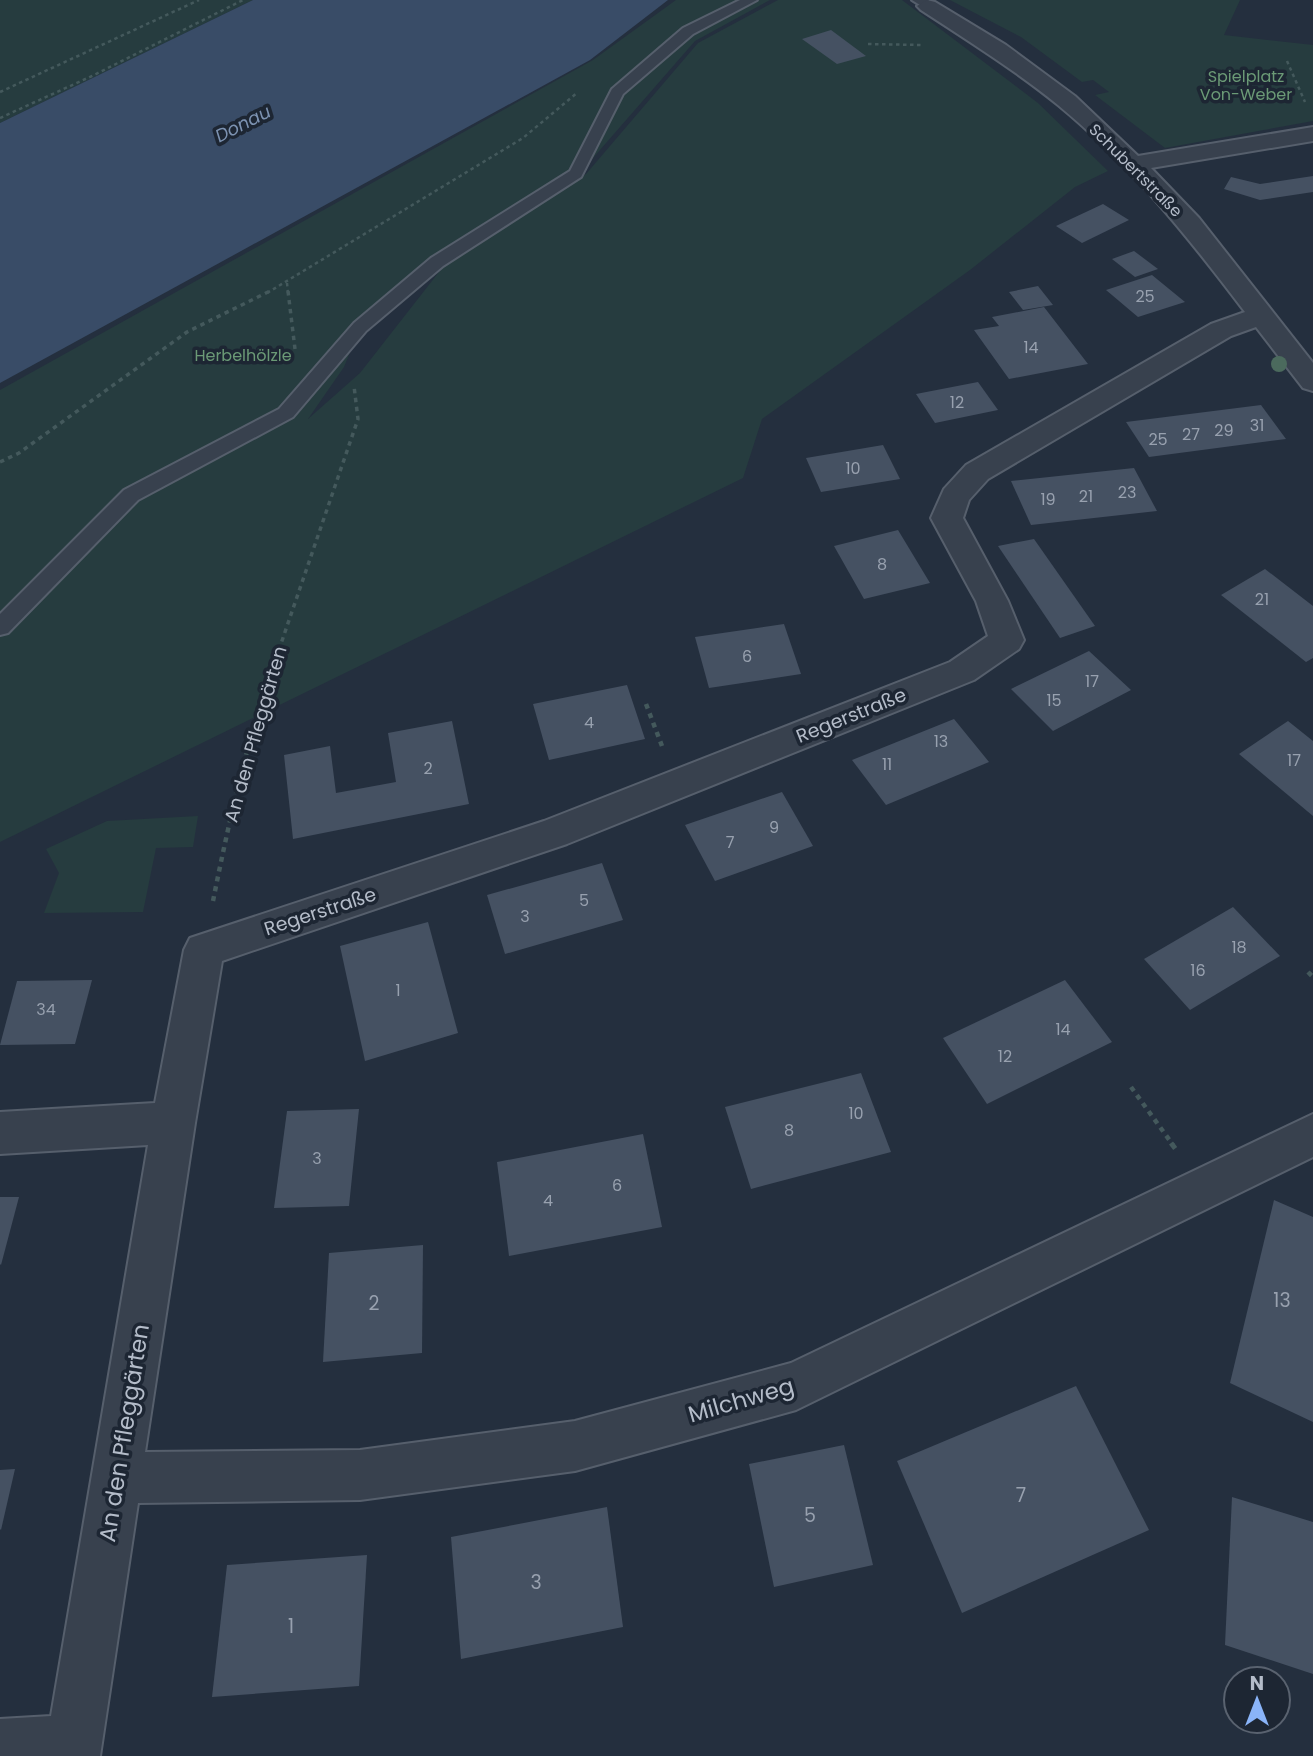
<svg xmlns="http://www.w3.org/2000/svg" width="1313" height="1756" viewBox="0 0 1313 1756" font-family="Poppins,sans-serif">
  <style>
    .green { fill: #263c3f }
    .water { fill: #394c67 }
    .building { fill: #455162 }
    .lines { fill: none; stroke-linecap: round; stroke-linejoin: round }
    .lane-casing { stroke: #565f6c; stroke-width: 4 }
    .street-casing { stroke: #565f6c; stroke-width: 4 }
    .path-far3 { stroke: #44595c; stroke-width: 2.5; stroke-dasharray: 3.5 3.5; stroke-linecap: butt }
    .path-far2 { stroke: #44595c; stroke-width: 3.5; stroke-dasharray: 4.5 4.5; stroke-linecap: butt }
    .path-far1 { stroke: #44595c; stroke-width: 4.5; stroke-dasharray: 5 5; stroke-linecap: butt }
    .path { stroke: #44595c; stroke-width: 5; stroke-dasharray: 7 7; stroke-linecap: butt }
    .lane { fill: #38414e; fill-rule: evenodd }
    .street { fill: #38414e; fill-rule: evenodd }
    .tree { fill: #4b6a5d }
    .labels { text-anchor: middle; stroke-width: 7; stroke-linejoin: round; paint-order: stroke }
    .far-park-label { font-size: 16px; fill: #6b9a76; stroke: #1d2633 }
    .far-street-label { font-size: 16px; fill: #b4bcc9; stroke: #1d2633 }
    .number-label { font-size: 16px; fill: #98a1af }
    .far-water-label { font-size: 18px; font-style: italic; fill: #7c92b1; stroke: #1d2633 }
    .street-label { font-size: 19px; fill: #b4bcc9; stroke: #1d2633 }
    .near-number-label { font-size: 19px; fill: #98a1af }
    .near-street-label { font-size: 23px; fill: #b4bcc9; stroke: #1d2633 }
  </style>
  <rect width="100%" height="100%" fill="#242f3e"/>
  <g class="green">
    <path d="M0 0H253L0 123Z"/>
    <path d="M676 0H770L695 41 579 174 439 262 360 327 344 367 308 419 360 373 446 263 586 174 698 43 778 0H902L1038 103 1108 171 1075 187 970 270 762 419 743 478 0 842V390L593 60Z"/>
    <path d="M950 0H1240L1224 35 1313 45V121L1165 148 1095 95 1109 92 1093 80 1082 82 1021 37Z"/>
    <path d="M198 816 193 847 156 848 143 912 44 913 59 873 46 849 107 821Z"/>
  </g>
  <path class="water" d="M253 0H668L590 60 0 383V123Z"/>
  <g class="building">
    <path d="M831 30 866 56 837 64 802 39Z"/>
    <path d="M1313 176V192L1260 200 1224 189 1231 177 1260 184Z"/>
    <path d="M1103 204 1129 220 1082 243 1056 226Z"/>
    <path d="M1134 251 1158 269 1135 277 1112 259Z"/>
    <path d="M1152 275 1185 302 1138 317 1106 290Z"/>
    <path d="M1038 286 1053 305 1023 310 1009 292Z"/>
    <path d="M1044 307 1088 364 1009 379 974 330 999 326 992 317Z"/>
    <path d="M978 382 998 410 935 423 916 394Z"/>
    <path d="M1261 405 1286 439 1149 457 1126 422Z"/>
    <path d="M883 445 900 479 821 492 806 458Z"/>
    <path d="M1134 468 1157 511 1031 525 1011 481Z"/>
    <path d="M898 530 930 583 864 599 834 546Z"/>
    <path d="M1034 539 1095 626 1060 638 998 546Z"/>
    <path d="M1265 569 1313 606V658L1306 662 1221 595Z"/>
    <path d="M784 624 801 674 709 688 695 637Z"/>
    <path d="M1089 651 1131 690 1053 731 1011 689Z"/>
    <path d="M627 685 645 739 549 760 533 704Z"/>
    <path d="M954 719 989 762 886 805 852 760Z"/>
    <path d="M452 721 469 804 293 839 284 755 330 746 336 793 396 782 388 733Z"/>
    <path d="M1288 721 1313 741V816L1239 754Z"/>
    <path d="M782 792 813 846 715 881 685 825Z"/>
    <path d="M602 863 623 920 505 954 487 895Z"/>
    <path d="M1233 907 1280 956 1190 1010 1144 959Z"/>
    <path d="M428 922 458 1033 365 1061 340 946Z"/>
    <path d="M92 980 75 1044 0 1045 17 981Z"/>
    <path d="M1065 980 1112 1042 987 1104 943 1038Z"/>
    <path d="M861 1073 891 1152 751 1189 725 1107Z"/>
    <path d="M359 1109 349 1206 274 1208 287 1111Z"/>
    <path d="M643 1134 662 1227 509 1256 497 1162Z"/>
    <path d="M0 1197H19L1 1265 0 1264Z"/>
    <path d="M1274 1200 1313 1217V1422L1230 1383Z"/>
    <path d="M423 1245 422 1353 323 1362 329 1253Z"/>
    <path d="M1076 1386 1149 1530 962 1613 897 1461Z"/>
    <path d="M844 1445 873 1565 774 1587 749 1464Z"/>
    <path d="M15 1469 1 1530 0 1529V1470Z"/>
    <path d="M1232 1497 1313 1522V1674L1225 1645Z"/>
    <path d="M607 1507 623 1627 461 1659 451 1537Z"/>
    <path d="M367 1555 359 1686 212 1697 227 1565Z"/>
  </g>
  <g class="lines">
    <defs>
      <g id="lane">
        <path d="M740 0H757L693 34 623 94 581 177 443 266 366 331 293 417 138 500 8 633 0 635V614L124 490 279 409 354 323 431 258 570 171 612 89 683 28Z"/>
        <path d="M912 0H928L935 6 928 10Z"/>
      </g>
      <path id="street" d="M927 0 935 2 1006 45 1075 96 1138 156 1313 127V141L1151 168 1199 218 1313 363V391L1303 388 1256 327 1231 336 988 479 969 500 963 518 1008 601 1024 640 1019 649 974 680 567 844 222 961 195 1123 145 1452 360 1450 575 1421 791 1363 1313 1114V1157L796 1410 575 1471 360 1500 138 1503 100 1756H0V1719L51 1716 148 1145 0 1154V1112L155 1103 184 950 190 938 544 821 950 662 988 636 976 601 931 518 944 489 966 465 1211 324 1245 312C1189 238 1130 164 1058 105 1015 70 967 40 921 10L917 6Z"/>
    </defs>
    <use href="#lane" class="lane-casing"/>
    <use href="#street" class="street-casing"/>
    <g class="path-far3">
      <path d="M868 44 923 45"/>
      <path d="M1287 61 1305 102"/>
      <path d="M0 92 199 0"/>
      <path d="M0 118 92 76 243 0"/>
      <path d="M287 283 288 293"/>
      <path d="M267 293 523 138 578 92"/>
    </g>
    <g class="path-far2">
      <path d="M288 291 295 349"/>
      <path d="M0 462 19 453 187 332 270 291"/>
      <path d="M273 667 358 419 354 386"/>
    </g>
    <g class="path-far1">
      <path d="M646 704 662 746"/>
      <path d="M213 901C229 821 247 742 273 665"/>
      <path d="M1308 972 1313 977"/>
      <path d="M1131 1087 1173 1145"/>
    </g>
    <path class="path" d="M1171 1143 1177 1151"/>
    <use href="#lane" class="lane"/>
    <use href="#street" class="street"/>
  </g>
  <circle class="tree" cx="1279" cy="364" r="8"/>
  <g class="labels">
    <g class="far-park-label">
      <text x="1246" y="82">Spielplatz<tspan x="1246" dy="18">Von-Weber</tspan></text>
      <text x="243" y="361">Herbelhölzle</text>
    </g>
    <g class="far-street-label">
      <text transform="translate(1136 170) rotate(45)" y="6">Schubertstraße</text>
    </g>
    <g class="number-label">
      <text x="1145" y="302">25</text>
      <text x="1031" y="353">14</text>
      <text x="957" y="408">12</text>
      <text x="1257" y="431">31</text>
      <text x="1224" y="436">29</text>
      <text x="1191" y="440">27</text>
      <text x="1158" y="445">25</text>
      <text x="853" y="474">10</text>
      <text x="1127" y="498">23</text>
      <text x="1086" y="502">21</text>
      <text x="1048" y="505">19</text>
      <text x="882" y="570">8</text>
      <text x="1262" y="605">21</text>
      <text x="747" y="662">6</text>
      <text x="1092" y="687">17</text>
      <text x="1054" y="706">15</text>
      <text x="589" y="728">4</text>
      <text x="941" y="747">13</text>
      <text x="1294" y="766">17</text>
      <text x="887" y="770">11</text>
      <text x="428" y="774">2</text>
      <text x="774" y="833">9</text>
      <text x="730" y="848">7</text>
      <text x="584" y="906">5</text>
      <text x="525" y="922">3</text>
      <text x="1239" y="953">18</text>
      <text x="1198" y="976">16</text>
      <text x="398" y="996">1</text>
      <text x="46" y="1015">34</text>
      <text x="1063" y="1035">14</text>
      <text x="1005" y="1062">12</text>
      <text x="856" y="1119">10</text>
      <text x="789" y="1136">8</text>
      <text x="317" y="1164">3</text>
      <text x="617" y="1191">6</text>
      <text x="548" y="1206">4</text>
    </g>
    <g class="far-water-label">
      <text transform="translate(243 124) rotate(-27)" y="6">Donau</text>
    </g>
    <g class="street-label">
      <text transform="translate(851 715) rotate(-22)" y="7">Regerstraße</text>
      <text transform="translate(255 734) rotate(-74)" y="7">An den Pfleggärten</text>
      <text transform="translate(320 911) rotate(-18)" y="7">Regerstraße</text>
    </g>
    <g class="near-number-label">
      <text x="1282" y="1307">13</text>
      <text x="374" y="1310">2</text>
      <text x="1021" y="1502">7</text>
      <text x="810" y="1522">5</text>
      <text x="536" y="1589">3</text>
      <text x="291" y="1633">1</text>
    </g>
    <g class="near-street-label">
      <text transform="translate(741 1400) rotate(-16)" y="8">Milchweg</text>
      <text transform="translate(124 1433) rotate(-81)" y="8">An den Pfleggärten</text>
    </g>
  </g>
  <g transform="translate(1257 1700)"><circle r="33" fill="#1d2633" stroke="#59626f" stroke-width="2"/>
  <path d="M0-5L12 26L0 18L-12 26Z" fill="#8ab4f8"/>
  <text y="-10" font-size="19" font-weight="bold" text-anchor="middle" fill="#b4bcc9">N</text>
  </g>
</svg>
